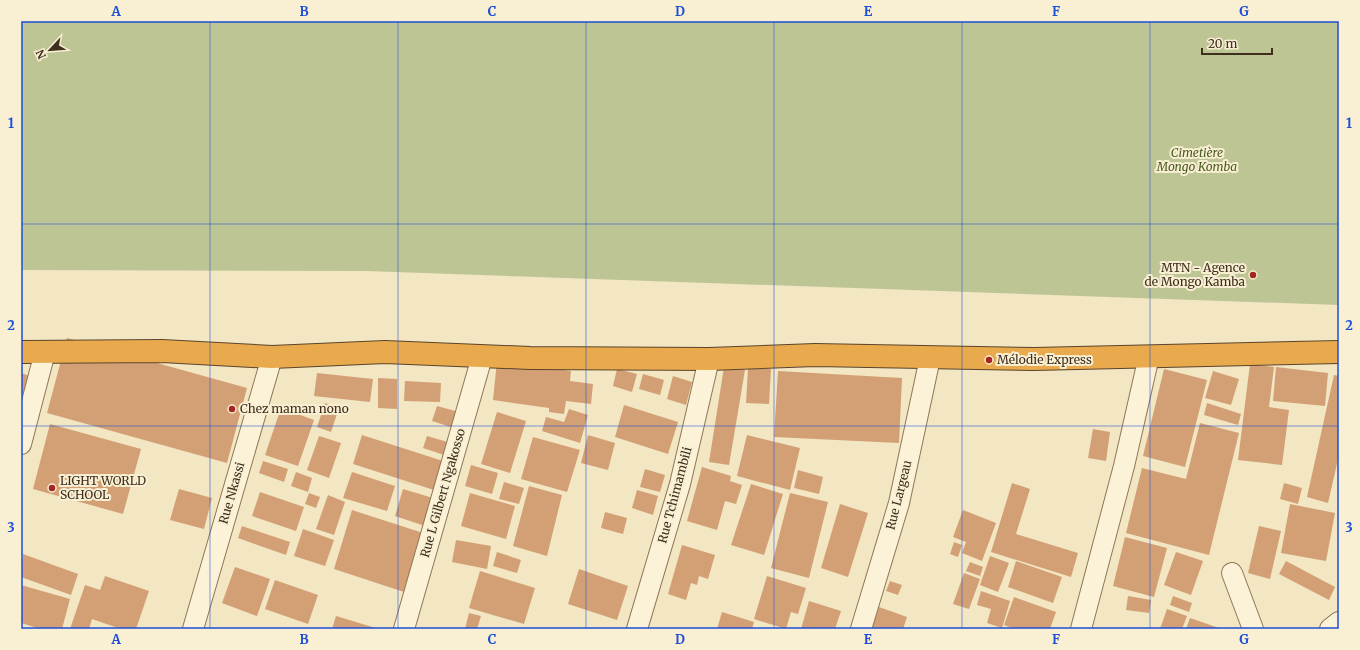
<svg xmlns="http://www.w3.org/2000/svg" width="1360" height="650" viewBox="0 0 1360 650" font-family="Merriweather,serif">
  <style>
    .cemetery { fill: #bec595 }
    .building { fill: #d3a075 }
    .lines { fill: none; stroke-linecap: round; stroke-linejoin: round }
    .street-casing { stroke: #8e7758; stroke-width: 22 }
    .highway-casing { stroke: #5b442c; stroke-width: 24 }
    .street { stroke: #fcf2d7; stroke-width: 20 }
    .highway { stroke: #e8aa4d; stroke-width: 22 }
    .grid { fill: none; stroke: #1d4ed8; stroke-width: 1; stroke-opacity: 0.55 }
    .poi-dot { fill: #a32622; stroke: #f9efd3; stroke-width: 1.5 }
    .labels { text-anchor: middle; stroke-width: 4; stroke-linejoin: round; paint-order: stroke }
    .park-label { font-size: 12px; font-style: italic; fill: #4a5b22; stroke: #f9efd3 }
    .poi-label { font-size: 12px; fill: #3d2e1d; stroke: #f9efd3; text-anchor: start }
    .street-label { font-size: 12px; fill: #3d2e1d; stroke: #f9efd3 }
    .neatline { fill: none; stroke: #1d4ed8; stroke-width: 1.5 }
    .grid-label { font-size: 13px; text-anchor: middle; font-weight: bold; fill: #1d4ed8 }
  </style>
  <rect width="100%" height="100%" fill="#f2e6c3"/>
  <path class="cemetery" d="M21 21H1339V305L366 271 21 270Z"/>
  <g class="building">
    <path d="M67 338 247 388 227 463 47 413Z"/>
    <path d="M497 361 571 371 570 381 593 384 591 404 566 401 564 414 549 412V408L493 400Z"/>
    <path d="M1250 364 1274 367 1269 407 1289 410 1282 465 1238 460Z"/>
    <path d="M724 367 745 370 729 465 709 462Z"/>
    <path d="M1276 367 1328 373 1325 406 1273 401Z"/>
    <path d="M748 368 771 369 769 404 746 403Z"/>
    <path d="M617 369 637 374 632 392 613 386Z"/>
    <path d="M1164 369 1207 380 1185 467 1143 456Z"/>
    <path d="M778 371 902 378 899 443 774 437Z"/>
    <path d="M1213 371 1239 379 1231 405 1205 398Z"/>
    <path d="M21 373 30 376 23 399H21Z"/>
    <path d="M317 373 373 379 370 402 314 396Z"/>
    <path d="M643 374 664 380 660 395 639 389Z"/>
    <path d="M1334 375 1339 376V455L1328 503 1307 497Z"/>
    <path d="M673 376 692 382 686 405 667 399Z"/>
    <path d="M378 378 397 379V409L378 408Z"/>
    <path d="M405 381 441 383 440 402 404 401Z"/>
    <path d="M325 403 339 408 331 432 317 427Z"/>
    <path d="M1207 403 1241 414 1238 425 1204 415Z"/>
    <path d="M624 405 678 422 668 454 615 437Z"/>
    <path d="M437 406 459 412 454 428 432 421Z"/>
    <path d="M281 408 314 420 298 466 265 455Z"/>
    <path d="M569 409 588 415 580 443 542 431 546 417 564 422Z"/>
    <path d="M497 412 526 421 510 473 481 464Z"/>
    <path d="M1200 423 1239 433 1209 555 1126 533 1142 468 1186 479Z"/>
    <path d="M50 424 141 449 123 514 33 489Z"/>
    <path d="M1093 429 1110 432 1106 461 1088 458Z"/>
    <path d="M362 435 443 461 434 490 353 464Z"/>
    <path d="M588 435 615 443 608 470 581 463Z"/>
    <path d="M747 435 800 448 790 490 737 476Z"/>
    <path d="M319 436 341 443 329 478 307 470Z"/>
    <path d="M427 436 451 443 447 456 423 448Z"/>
    <path d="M533 437 580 450 567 492 521 479Z"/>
    <path d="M263 461 288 469 284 482 259 473Z"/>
    <path d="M471 465 498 473 492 494 465 486Z"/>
    <path d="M702 467 731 476 730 481 742 485 736 504 725 501 717 530 687 521Z"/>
    <path d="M645 469 665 475 660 492 640 487Z"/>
    <path d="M798 470 823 477 819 494 794 488Z"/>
    <path d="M296 472 312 478 308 492 291 486Z"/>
    <path d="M352 472 395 486 387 511 343 498Z"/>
    <path d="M504 482 524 488 519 504 499 499Z"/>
    <path d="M1012 483 1030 489 1016 534 1078 553 1071 577 991 552Z"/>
    <path d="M1284 483 1302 488 1298 504 1280 499Z"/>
    <path d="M751 484 783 494 764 555 731 545Z"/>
    <path d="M529 486 562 495 547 556 513 546Z"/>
    <path d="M179 489 212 498 204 529 170 520Z"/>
    <path d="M403 489 433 498 425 526 395 516Z"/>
    <path d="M637 490 658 496 653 515 632 508Z"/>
    <path d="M260 492 304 507 296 531 252 516Z"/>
    <path d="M309 493 320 497 316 508 305 504Z"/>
    <path d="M470 493 515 506 506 539 461 526Z"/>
    <path d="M790 493 828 502 809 578 771 568Z"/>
    <path d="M328 495 345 502 334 535 316 529Z"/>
    <path d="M840 504 868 513 848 577 821 568Z"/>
    <path d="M1290 504 1335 513 1326 561 1281 553Z"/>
    <path d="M352 510 423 533 404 592 334 569Z"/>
    <path d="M963 510 996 523 982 561 962 553 966 542 953 537Z"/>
    <path d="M605 512 627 518 623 534 601 528Z"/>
    <path d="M242 526 290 542 286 555 238 538Z"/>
    <path d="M1259 526 1281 531 1270 579 1248 573Z"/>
    <path d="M303 529 334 540 325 566 294 556Z"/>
    <path d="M1125 537 1167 548 1154 597 1113 586Z"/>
    <path d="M456 540 491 546 487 569 452 562Z"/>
    <path d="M954 542 962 545 958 557 950 554Z"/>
    <path d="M682 545 715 555 708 579 699 576 697 585 691 583 686 600 668 594Z"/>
    <path d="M497 552 521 560 517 573 493 566Z"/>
    <path d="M1176 552 1203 561 1191 595 1164 585Z"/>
    <path d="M23 554 78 574 71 595 21 577Z"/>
    <path d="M990 556 1009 563 998 592 980 585Z"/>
    <path d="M1016 561 1062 577 1053 603 1008 587Z"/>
    <path d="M1286 561 1335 587 1329 600 1279 574Z"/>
    <path d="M970 562 983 567 980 576 966 571Z"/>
    <path d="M235 567 270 579 257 616 222 603Z"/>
    <path d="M579 569 628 586 617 620 568 604Z"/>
    <path d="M480 571 535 588 524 624 469 608Z"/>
    <path d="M964 573 980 579 969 609 953 604Z"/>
    <path d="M105 576 149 591 136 629H121L92 619 89 629H70L85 585 100 590Z"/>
    <path d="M767 576 806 588 798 614 791 612 786 629 754 619Z"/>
    <path d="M275 580 318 595 308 624 265 609Z"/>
    <path d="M890 581 902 585 898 595 886 591Z"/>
    <path d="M21 585 70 599 62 629H41L21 623Z"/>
    <path d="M981 591 1010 601 1002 628 987 623 991 609 977 605Z"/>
    <path d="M1128 596 1151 600 1149 613 1126 610Z"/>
    <path d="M1173 596 1192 603 1189 612 1170 605Z"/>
    <path d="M1014 597 1056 612 1050 629H1015L1004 625Z"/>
    <path d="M809 601 841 611 835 629H801Z"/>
    <path d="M879 607 907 617 903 629H871Z"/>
    <path d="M1167 609 1187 616 1182 629H1160Z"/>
    <path d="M722 612 754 622 752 629H717Z"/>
    <path d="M469 613 481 616 477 629H465Z"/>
    <path d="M336 616 379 629H332Z"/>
    <path d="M1190 618 1222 629H1186Z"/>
  </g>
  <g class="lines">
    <defs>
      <g id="street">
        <path d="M21 444 45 352"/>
        <path d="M1232 573 1253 629"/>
        <path d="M193 629 272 357"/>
        <path d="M404 629 482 357"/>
        <path d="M637 629 680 484 709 359"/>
        <path d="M861 629 899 503 930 358"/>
        <path d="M1081 629 1124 466 1149 356"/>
        <path d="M1330 629 1339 622"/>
      </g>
      <path id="highway" d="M21 352 162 351 272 357 385 352 530 358 709 359 815 355 1034 359 1339 352"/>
    </defs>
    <use href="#street" class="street-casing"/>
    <use href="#highway" class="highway-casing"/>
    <use href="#street" class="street"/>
    <use href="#highway" class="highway"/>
  </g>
  <path class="grid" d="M210 21V629M398 21V629M586 21V629M774 21V629M962 21V629M1150 21V629M21 224H1339M21 426H1339"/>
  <g class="poi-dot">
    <circle cx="1253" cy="275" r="4"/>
    <circle cx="989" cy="360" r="4"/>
    <circle cx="232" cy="409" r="4"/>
    <circle cx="52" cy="488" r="4"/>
  </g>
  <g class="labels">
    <g class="park-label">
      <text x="1197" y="157">Cimetière<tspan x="1197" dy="14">Mongo Komba</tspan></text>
    </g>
    <g class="poi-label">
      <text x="1245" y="272" text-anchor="end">MTN - Agence<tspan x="1245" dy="14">de Mongo Kamba</tspan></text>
      <text x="997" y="364">Mélodie Express</text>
      <text x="240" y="413">Chez maman nono</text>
      <text x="60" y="485">LIGHT WORLD<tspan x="60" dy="14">SCHOOL</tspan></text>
    </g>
    <g class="street-label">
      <text transform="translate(232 493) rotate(-74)" y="4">Rue Nkassi</text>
      <text transform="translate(443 493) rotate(-74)" y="4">Rue L Gilbert Ngakosso</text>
      <text transform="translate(675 495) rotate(-75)" y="4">Rue Tchimambili</text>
      <text transform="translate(899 495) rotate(-76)" y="4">Rue Largeau</text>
    </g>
  </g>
  <rect width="1360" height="650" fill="none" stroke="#f9efd3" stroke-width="44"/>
  <g transform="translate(50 50) rotate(244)" stroke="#f9efd3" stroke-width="3" paint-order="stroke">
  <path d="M0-3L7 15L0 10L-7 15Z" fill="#3d2e1d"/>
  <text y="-6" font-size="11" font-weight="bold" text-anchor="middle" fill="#3d2e1d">N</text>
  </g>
  <path d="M1202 48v6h70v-6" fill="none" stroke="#3d2e1d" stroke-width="2"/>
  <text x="1208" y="48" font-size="12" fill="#3d2e1d" stroke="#f9efd3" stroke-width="3" paint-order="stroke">20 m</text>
  <rect x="22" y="22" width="1316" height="606" class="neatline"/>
  <g class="grid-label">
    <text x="116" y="16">A</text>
    <text x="304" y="16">B</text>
    <text x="492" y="16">C</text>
    <text x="680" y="16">D</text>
    <text x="868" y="16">E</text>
    <text x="1056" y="16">F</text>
    <text x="1244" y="16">G</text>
    <text x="11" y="128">1</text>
    <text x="1349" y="128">1</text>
    <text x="11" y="330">2</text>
    <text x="1349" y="330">2</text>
    <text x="11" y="532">3</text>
    <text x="1349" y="532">3</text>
    <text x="116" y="644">A</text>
    <text x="304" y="644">B</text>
    <text x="492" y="644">C</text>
    <text x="680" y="644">D</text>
    <text x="868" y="644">E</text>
    <text x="1056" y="644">F</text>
    <text x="1244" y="644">G</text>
  </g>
</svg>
